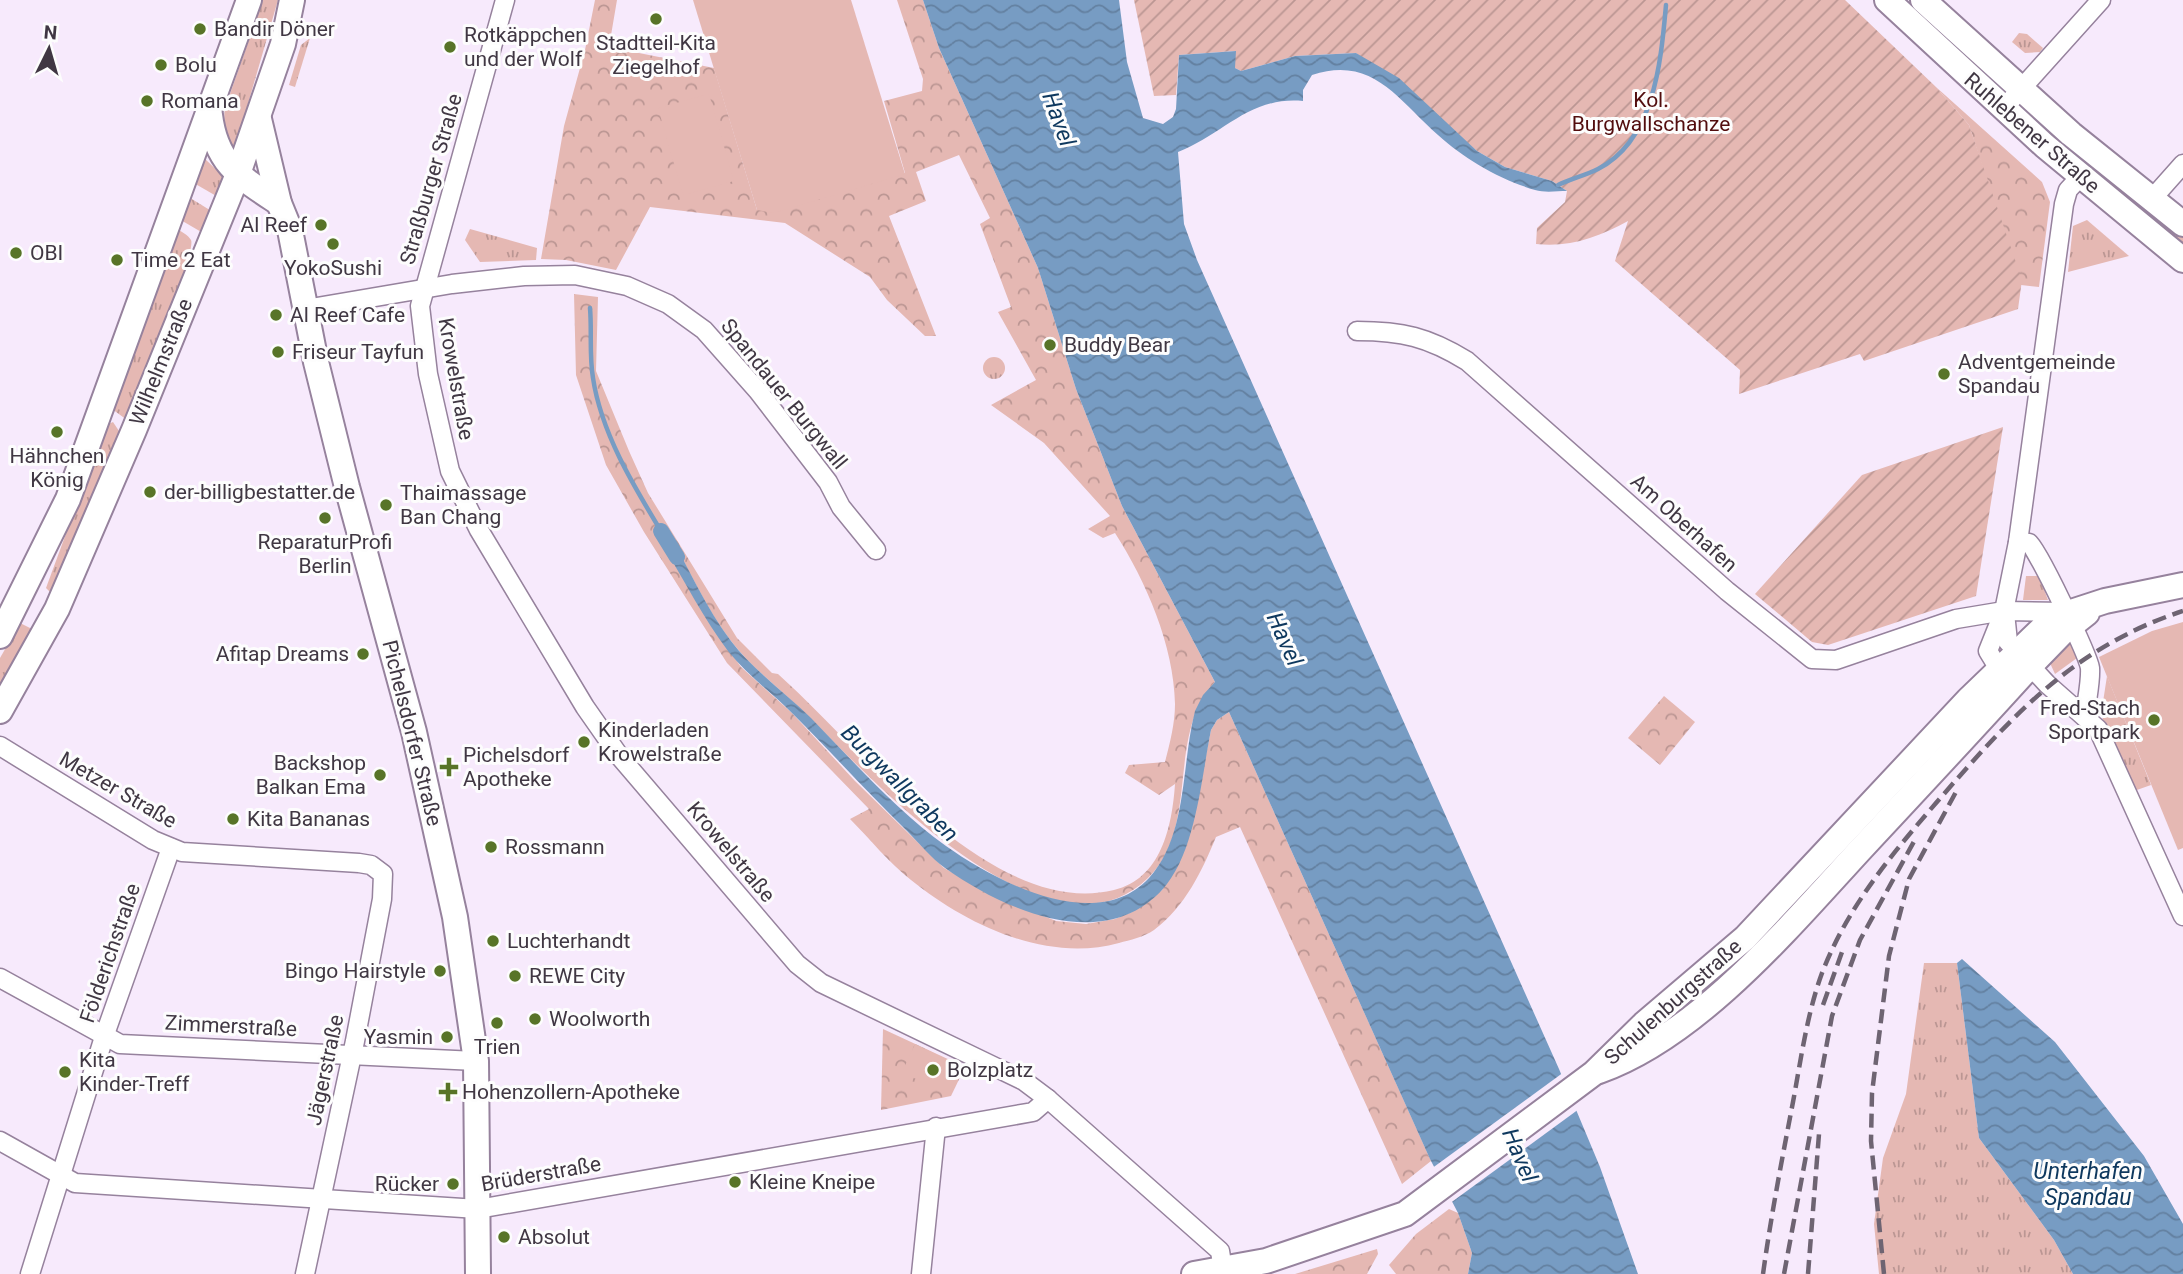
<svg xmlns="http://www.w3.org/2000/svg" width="2183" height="1274" viewBox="0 0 2183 1274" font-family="Roboto,sans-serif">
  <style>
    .grass { fill: url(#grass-tufts) }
    .forest { fill: url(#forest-crowns) }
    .garden { fill: url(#garden-furrows) }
    .pitch { fill: #e5b8b3 }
    .water { fill: url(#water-waves) }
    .pier { fill: #f7eafc }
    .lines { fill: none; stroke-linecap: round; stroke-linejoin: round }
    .stream { stroke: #779cc3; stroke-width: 4.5 }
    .canal { stroke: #779cc3; stroke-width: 16 }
    .street-casing { stroke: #96829d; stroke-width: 21 }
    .secondary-casing { stroke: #96829d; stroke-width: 28 }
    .street { stroke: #fff; stroke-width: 18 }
    .secondary { stroke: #fff; stroke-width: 24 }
    .rail { stroke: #6e6472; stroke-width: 4.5; stroke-dasharray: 14 7; stroke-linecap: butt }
    .poi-dot { fill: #587428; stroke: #fdfdfd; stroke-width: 2.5 }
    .labels { text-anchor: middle; stroke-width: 6; stroke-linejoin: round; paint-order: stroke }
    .poi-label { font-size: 21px; fill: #403743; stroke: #fdfdfd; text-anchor: start }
    .park-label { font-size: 21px; fill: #520d0e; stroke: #fdfdfd }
    .street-label { font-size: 21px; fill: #403743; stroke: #fdfdfd }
    .water-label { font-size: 23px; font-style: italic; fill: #0e385e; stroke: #fdfdfd }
  </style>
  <defs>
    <pattern id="grass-tufts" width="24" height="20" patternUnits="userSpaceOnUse" patternTransform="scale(1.75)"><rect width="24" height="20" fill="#e5b8b3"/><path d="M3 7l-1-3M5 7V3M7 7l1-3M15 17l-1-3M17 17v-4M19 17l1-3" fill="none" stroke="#bb9693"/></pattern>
    <pattern id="forest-crowns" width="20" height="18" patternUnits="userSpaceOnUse" patternTransform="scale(1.75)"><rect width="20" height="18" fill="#e5b8b3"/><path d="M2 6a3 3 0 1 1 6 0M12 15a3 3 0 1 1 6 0" fill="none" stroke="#bb9693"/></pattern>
    <pattern id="garden-furrows" width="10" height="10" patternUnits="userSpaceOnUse" patternTransform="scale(1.75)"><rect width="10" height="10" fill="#e5b8b3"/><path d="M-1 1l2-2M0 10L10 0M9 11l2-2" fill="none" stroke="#bb9693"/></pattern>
    <pattern id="water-waves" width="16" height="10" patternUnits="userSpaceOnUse" patternTransform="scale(1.75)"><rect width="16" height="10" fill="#779cc3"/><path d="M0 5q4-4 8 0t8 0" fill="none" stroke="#6380a0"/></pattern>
  </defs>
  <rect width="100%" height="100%" fill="#f7eafc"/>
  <g class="grass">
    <path d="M263 0H278L234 152C224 140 223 123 225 108Z"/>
    <path d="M2019 33 2027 34 2043 48 2040 52 2025 53 2012 42Z"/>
    <path d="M310 38 295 87 289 85 301 45Z"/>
    <path d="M2071 143 2183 234V251L2063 153Z"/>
    <path d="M203 157 225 178 218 197 192 182Z"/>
    <path d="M187 196 213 212 203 233 179 219Z"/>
    <path d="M2087 220 2129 256 2068 272 2073 226Z"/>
    <path d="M177 229C182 232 188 235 191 240 194 245 181 281 180 290L127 420 112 409Z"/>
    <path d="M470 229 537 248 536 260 480 262 465 240Z"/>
    <circle cx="994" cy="368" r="11"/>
    <path d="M113 422 119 431 51 593 46 588 106 425Z"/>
    <path d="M2026 576H2039L2048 600H2023Z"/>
    <path d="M20 623 38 632 0 696V658Z"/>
    <path d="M2070 643 2077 658 2055 674 2050 663Z"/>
    <path d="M2107 676 2151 785 2134 791 2101 715Z"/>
    <path d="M1924 963H1957L1979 1138 2054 1240 2073 1274H1879L1874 1224 1883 1158 1906 1094Z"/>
  </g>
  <g class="forest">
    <path d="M595 0H617L609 47 714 68 757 210 905 173 884 101 922 91 923 79 897 0H923L939 48 1038 268 1076 389 1122 506 1215 682C1165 735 1201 827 1148 878 1051 973 875 783 811 719 786 693 754 671 731 641 706 609 688 567 668 532L706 617 741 667 792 713 855 781 944 868 997 897 1056 921 1086 924 1115 919 1132 912 1162 890 1194 814 1211 730 1217 720 1229 712 1431 1161 1402 1184 1240 827 1216 837C1202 871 1185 907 1154 930 1144 937 1130 940 1119 943 1046 963 967 925 911 880 889 863 870 839 850 819L869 809 727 663 644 532 606 465 576 375 574 294 598 297 596 371 629 451 648 493 737 638 772 673 778 674C860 747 992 920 1114 890 1161 879 1172 827 1175 784L1159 795 1125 773 1129 765 1165 762C1170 743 1175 723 1175 704 1174 646 1146 581 1115 533L1103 538 1088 529 1110 516 1044 443 991 405 1036 380 998 312 1011 307 980 224 990 218 959 155 916 172 926 201 889 216 936 336H925L887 300 870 277 785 223 650 207 616 270 566 260 541 259 564 126 585 50Z"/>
    <path d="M1936 87 2042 182 2050 202 2039 287 2021 285 1969 125Z"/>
    <path d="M1664 696 1695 722 1660 765 1628 738Z"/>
    <path d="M883 1029 965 1067 951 1096 881 1110Z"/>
    <path d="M1449 1209 1458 1213 1472 1253 1468 1274H1396L1389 1265 1416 1234Z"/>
    <path d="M1377 1249 1378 1254 1367 1274H1295Z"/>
  </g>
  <g class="garden">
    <path d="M1134 0H1845L1936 87 1969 125 2022 280 2018 309 1864 361 1860 354 1739 394 1740 370 1615 261 1628 221C1599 237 1569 248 1536 244L1537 228 1565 202 1567 191 1552 181 1505 167 1477 151 1356 53 1295 56 1241 71 1235 68V51L1179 55 1176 95 1154 96Z"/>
    <path d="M2003 427 1976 596 1828 645 1812 642 1755 594 1862 475Z"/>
  </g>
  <g class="pitch">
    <path d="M693 0H851L905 174 774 213 757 210Z"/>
    <path d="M709 94 734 181 683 195 658 108Z"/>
    <path d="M2183 622V848L2178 850 2099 657 2152 631Z"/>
    <path d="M915 1044 964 1068 950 1096 902 1072Z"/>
  </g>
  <g class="water">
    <path d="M923 0H1119L1127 62 1143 118 1163 124 1173 117 1176 109 1179 55 1236 51 1235 68 1241 71 1295 56 1356 53 1399 78 1477 151 1505 167 1552 181 1567 191C1557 191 1545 193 1535 190 1501 180 1464 159 1438 135 1398 100 1373 55 1312 75L1303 90V101C1249 96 1223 135 1178 152L1184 224 1197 260 1559 1069 1600 1167 1638 1274H1468L1472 1253 1458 1213 1430 1159 1229 712 1217 720 1211 730C1201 779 1196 853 1162 890 1103 954 1004 910 945 868 931 858 919 843 907 831 868 793 831 752 793 714 771 692 747 675 728 651 704 619 685 582 664 547L668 531C688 567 706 608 731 641 753 670 786 693 811 718 854 762 896 810 946 846 997 882 1096 935 1149 878 1188 835 1181 765 1195 711L1203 695 1215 682 1122 506 1076 389 1038 268 939 48Z"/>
    <path d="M1962 959 2055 1042 2144 1156 2183 1224V1274H2073L2054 1240 1979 1138 1957 963Z"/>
  </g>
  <path class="pier" d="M1564 1072 1579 1109 1449 1204 1431 1169Z"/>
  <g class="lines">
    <g class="stream">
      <path d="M1558 185C1571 179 1586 175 1598 169 1655 140 1661 60 1666 5"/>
      <path d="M590 308C592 331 589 355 593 378 601 432 633 485 661 531"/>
    </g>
    <path class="canal" d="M661 531 677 557"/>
    <defs>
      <g id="street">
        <path d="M505 0 420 306 428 374 450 471 479 530 585 707 620 757 797 964 821 983 1024 1081 1048 1099 1220 1251 1223 1270"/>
        <path d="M2003 109 2101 0"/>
        <path d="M2151 200 2183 164"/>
        <path d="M305 309 452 284 524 276 575 275 627 286 668 304 704 330 758 391 828 482 841 507 876 550"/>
        <path d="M1357 331C1402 331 1428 337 1467 361L1727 591 1812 659 1836 660 1956 619 2004 611 2065 612"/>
        <path d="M2018 542 2029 543C2037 548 2088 655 2090 668 2091 683 2086 702 2085 717"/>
        <path d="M2005 613 2008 642 2047 684 2098 729 2183 916"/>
        <path d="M2009 668 1999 669 1988 651 2004 611 2018 542 2064 204 2068 190 2080 177"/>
        <path d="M0 746 153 840 182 852 359 863 371 865 383 874 382 899 355 1041 305 1274"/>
        <path d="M0 978 120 1044 476 1061"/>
        <path d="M0 1141 75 1183 478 1209 1033 1112 1048 1099"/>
        <path d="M30 1274 104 1037 171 848"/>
        <path d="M921 1274 936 1127"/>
      </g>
      <g id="secondary">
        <path d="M1887 0 2045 146 2183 260"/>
        <path d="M1923 0 2071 134 2183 224"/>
        <path d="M210 115C216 164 240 177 279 203"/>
        <path d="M259 119 279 203 290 230 316 362 347 487 414 732 455 917 476 1061 478 1274"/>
        <path d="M0 636 68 499 249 0"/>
        <path d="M0 711 57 609 134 430 238 174 283 44 292 0"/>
        <path d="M1599 1071C1698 1036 1790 926 1860 850 1917 789 1974 728 2030 666L2063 632 2087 613"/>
        <path d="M1194 1274 1266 1261 1405 1214 1594 1073 1644 1024 1745 938 1968 700 2053 618 2105 601 2183 585"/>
      </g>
    </defs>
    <use href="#street" class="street-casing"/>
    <use href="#secondary" class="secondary-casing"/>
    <use href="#street" class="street"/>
    <use href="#secondary" class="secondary"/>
    <g class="rail">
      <path d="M1823 1005 1842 952"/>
      <path d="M1763 1274C1771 1216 1782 1159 1793 1102 1801 1059 1807 1014 1822 973 1847 908 1891 855 1936 803 2010 718 2073 647 2183 611"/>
      <path d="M1784 1274 1832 1016 1860 940 1917 836"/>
      <path d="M1808 1274 1819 1134"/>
      <path d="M1884 1274 1871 1141 1872 1093 1889 956 1909 879 1957 790"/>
    </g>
  </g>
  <g class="poi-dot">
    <circle cx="656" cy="19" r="7"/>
    <circle cx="200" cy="29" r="7"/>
    <circle cx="450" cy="47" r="7"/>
    <circle cx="161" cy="65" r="7"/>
    <circle cx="147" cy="101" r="7"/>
    <circle cx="321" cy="225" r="7"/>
    <circle cx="333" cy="244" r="7"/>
    <circle cx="16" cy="253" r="7"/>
    <circle cx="117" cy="260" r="7"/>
    <circle cx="276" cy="315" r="7"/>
    <circle cx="1050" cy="345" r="7"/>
    <circle cx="278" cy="352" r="7"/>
    <circle cx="1944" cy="374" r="7"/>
    <circle cx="57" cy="432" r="7"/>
    <circle cx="150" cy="492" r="7"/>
    <circle cx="386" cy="505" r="7"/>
    <circle cx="325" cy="518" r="7"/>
    <circle cx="363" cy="654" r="7"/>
    <circle cx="2154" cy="720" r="7"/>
    <circle cx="584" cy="742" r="7"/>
    <path d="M445.5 756.5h7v7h7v7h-7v7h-7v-7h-7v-7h7z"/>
    <circle cx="380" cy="775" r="7"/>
    <circle cx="233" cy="819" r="7"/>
    <circle cx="491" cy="847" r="7"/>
    <circle cx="493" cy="941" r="7"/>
    <circle cx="440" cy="971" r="7"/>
    <circle cx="515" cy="976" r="7"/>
    <circle cx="535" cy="1019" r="7"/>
    <circle cx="497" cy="1023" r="7"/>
    <circle cx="447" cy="1037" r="7"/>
    <circle cx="933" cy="1070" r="7"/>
    <circle cx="65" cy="1072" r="7"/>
    <path d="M444.5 1081.5h7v7h7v7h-7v7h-7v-7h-7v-7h7z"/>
    <circle cx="735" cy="1182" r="7"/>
    <circle cx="453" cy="1184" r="7"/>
    <circle cx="504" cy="1237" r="7"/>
  </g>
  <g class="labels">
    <g class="poi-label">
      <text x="214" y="36">Bandir Döner</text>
      <text x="464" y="42">Rotkäppchen<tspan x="464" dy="24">und der Wolf</tspan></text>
      <text x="656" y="50" text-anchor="middle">Stadtteil-Kita<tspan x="656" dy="24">Ziegelhof</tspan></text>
      <text x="175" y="72">Bolu</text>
      <text x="161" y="108">Romana</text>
      <text x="307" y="232" text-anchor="end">Al Reef</text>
      <text x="30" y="260">OBI</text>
      <text x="131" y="267">Time 2 Eat</text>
      <text x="333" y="275" text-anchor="middle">YokoSushi</text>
      <text x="290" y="322">Al Reef Cafe</text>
      <text x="1064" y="352">Buddy Bear</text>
      <text x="292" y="359">Friseur Tayfun</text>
      <text x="1958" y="369">Adventgemeinde<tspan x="1958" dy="24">Spandau</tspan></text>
      <text x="57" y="463" text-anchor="middle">Hähnchen<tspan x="57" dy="24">König</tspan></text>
      <text x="164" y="499">der-billigbestatter.de</text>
      <text x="400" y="500">Thaimassage<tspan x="400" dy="24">Ban Chang</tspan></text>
      <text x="325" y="549" text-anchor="middle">ReparaturProfi<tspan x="325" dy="24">Berlin</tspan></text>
      <text x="349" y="661" text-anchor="end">Afitap Dreams</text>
      <text x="2140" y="715" text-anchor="end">Fred-Stach<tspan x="2140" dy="24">Sportpark</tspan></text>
      <text x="598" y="737">Kinderladen<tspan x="598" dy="24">Krowelstraße</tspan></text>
      <text x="463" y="762">Pichelsdorf<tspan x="463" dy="24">Apotheke</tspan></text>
      <text x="366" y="770" text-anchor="end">Backshop<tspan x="366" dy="24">Balkan Ema</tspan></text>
      <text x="247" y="826">Kita Bananas</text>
      <text x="505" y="854">Rossmann</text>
      <text x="507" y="948">Luchterhandt</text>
      <text x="426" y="978" text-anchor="end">Bingo Hairstyle</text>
      <text x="529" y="983">REWE City</text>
      <text x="549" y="1026">Woolworth</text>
      <text x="433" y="1044" text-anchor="end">Yasmin</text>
      <text x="497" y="1054" text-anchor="middle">Trien</text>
      <text x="79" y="1067">Kita<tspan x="79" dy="24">Kinder-Treff</tspan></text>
      <text x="947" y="1077">Bolzplatz</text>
      <text x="462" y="1099">Hohenzollern-Apotheke</text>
      <text x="749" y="1189">Kleine Kneipe</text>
      <text x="439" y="1191" text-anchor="end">Rücker</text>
      <text x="518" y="1244">Absolut</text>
    </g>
    <g class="park-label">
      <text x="1651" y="107">Kol.<tspan x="1651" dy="24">Burgwallschanze</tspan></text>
    </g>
    <g class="street-label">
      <text transform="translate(2032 133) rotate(41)" y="7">Ruhlebener Straße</text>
      <text transform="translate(431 179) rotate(-74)" y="7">Straßburger Straße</text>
      <text transform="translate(161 362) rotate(-68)" y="7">Wilhelmstraße</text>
      <text transform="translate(456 379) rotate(80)" y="7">Krowelstraße</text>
      <text transform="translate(784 394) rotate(51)" y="7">Spandauer Burgwall</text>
      <text transform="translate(1684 523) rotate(42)" y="7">Am Oberhafen</text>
      <text transform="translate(412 733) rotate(76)" y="7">Pichelsdorfer Straße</text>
      <text transform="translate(118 790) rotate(30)" y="7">Metzer Straße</text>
      <text transform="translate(731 852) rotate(50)" y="7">Krowelstraße</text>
      <text transform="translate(110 953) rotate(-71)" y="7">Földerichstraße</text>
      <text transform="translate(1673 1002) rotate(-42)" y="7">Schulenburgstraße</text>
      <text transform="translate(231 1026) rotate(3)" y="7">Zimmerstraße</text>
      <text transform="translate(325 1070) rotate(-78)" y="7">Jägerstraße</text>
      <text transform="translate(541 1174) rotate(-10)" y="7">Brüderstraße</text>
    </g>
    <g class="water-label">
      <text transform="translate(1059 119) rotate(70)" y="8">Havel</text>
      <text transform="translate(1285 639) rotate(66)" y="8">Havel</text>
      <text transform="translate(900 783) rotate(45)" y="8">Burgwallgraben</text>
      <text transform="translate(1520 1155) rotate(67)" y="8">Havel</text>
      <text x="2088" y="1179">Unterhafen<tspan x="2088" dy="26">Spandau</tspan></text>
    </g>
  </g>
  <g transform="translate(49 49) rotate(5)" stroke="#fdfdfd" stroke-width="5" paint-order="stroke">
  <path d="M0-5L12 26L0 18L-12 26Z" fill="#403743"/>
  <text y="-10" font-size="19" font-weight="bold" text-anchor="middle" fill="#403743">N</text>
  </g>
</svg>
